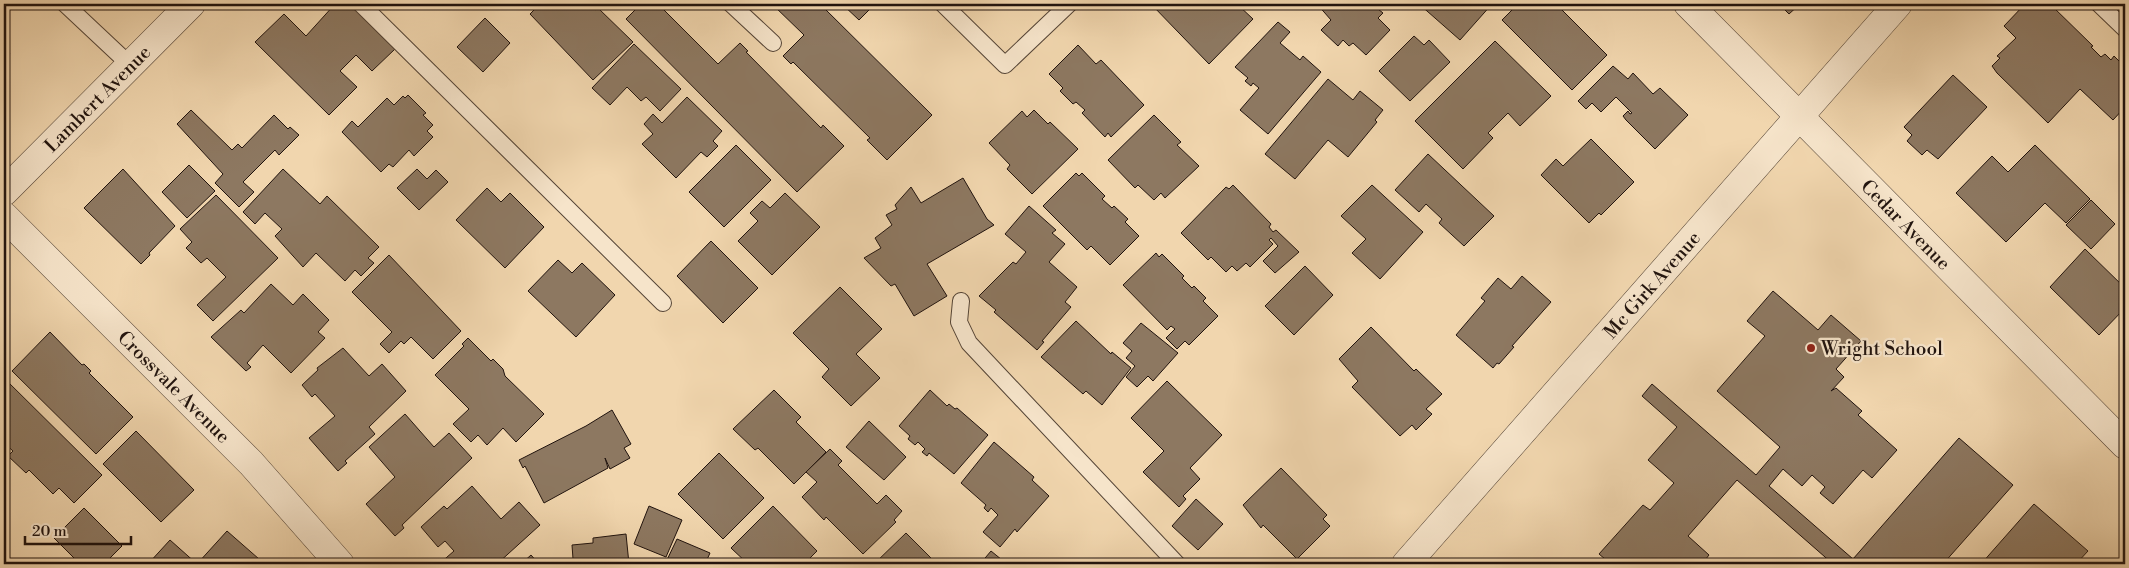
<svg xmlns="http://www.w3.org/2000/svg" width="2129" height="568" viewBox="0 0 2129 568" font-family="'Libre Bodoni',serif">
  <style>
    .building { fill: #8d7861; stroke: #20130e }
    .lines { fill: none; stroke-linecap: round; stroke-linejoin: round }
    .service-casing { stroke: #544436; stroke-width: 18 }
    .minor-casing { stroke: #544436; stroke-width: 29 }
    .tertiary-casing { stroke: #544436; stroke-width: 29 }
    .service { stroke: #f6e4ca; stroke-width: 16 }
    .minor { stroke: #f6e4ca; stroke-width: 28 }
    .tertiary { stroke: #f6e4ca; stroke-width: 28 }
    .poi-dot { fill: #8f2418; stroke: #f6e4ca; stroke-width: 2 }
    .labels { text-anchor: middle; stroke-width: 4.5; stroke-linejoin: round; paint-order: stroke }
    .street-label { font-size: 19px; fill: #20130e; stroke: #f6e4ca }
    .poi-label { font-size: 19px; fill: #20130e; stroke: #f6e4ca; text-anchor: start }
  </style>
  <rect width="100%" height="100%" fill="#f1d6ae"/>
  <filter id="stains"><feTurbulence type="fractalNoise" baseFrequency=".004" numOctaves="4"/><feColorMatrix values="0 0 0 0 .2 0 0 0 0 .09 0 0 0 0 .02 0 0 0 .5 -.17"/></filter>
  <radialGradient id="worn" r=".72"><stop offset=".6" stop-color="#630" stop-opacity="0"/><stop offset="1" stop-color="#630" stop-opacity=".3"/></radialGradient>
  <g class="building">
    <path d="M335 4H349L395 49 372 71 356 55 340 71 357 87 329 115 255 42 284 14 306 36Z"/>
    <path d="M540 4H589L596 10 598 8 633 42 593 80 530 14Z"/>
    <path d="M641 4H658L718 64 740 43 748 51 746 52 821 128 823 125 844 146 797 192 626 19Z"/>
    <path d="M772 4H820L932 115 887 160 867 140 870 138 793 62 791 64 783 56 804 35Z"/>
    <path d="M842 4H875L859 20Z"/>
    <path d="M1151 4H1237L1253 19 1209 64Z"/>
    <path d="M1317 4H1380L1382 5 1378 9 1383 13 1378 18 1390 30 1366 55 1353 43 1349 46 1343 40 1338 46 1321 30 1331 20Z"/>
    <path d="M1419 4H1492L1460 40Z"/>
    <path d="M1518 4H1556L1607 55 1572 90 1502 20Z"/>
    <path d="M1779 4H1800L1789 14Z"/>
    <path d="M2025 4H2050L2093 46 2091 47 2101 57 2105 54 2111 60 2114 56 2125 67V107L2113 120 2080 89 2048 123 1997 73 1992 66 2000 58 1997 56 2016 38 2004 26Z"/>
    <path d="M485 18 510 43 483 72 457 47Z"/>
    <path d="M1278 22 1290 32 1280 43 1300 60 1303 56 1321 72 1268 134 1240 110 1259 88 1253 83 1251 86 1245 81 1248 78 1235 67Z"/>
    <path d="M1414 36 1424 45 1429 40 1450 62 1410 101 1379 71Z"/>
    <path d="M1495 41 1551 96 1520 126 1508 113 1488 133 1493 138 1463 169 1415 121Z"/>
    <path d="M634 44 681 89 660 111 646 97 641 101 627 87 610 105 592 88Z"/>
    <path d="M1078 45 1096 64 1101 60 1144 105 1111 137 1108 133 1105 137 1082 113 1085 110 1076 102 1073 104 1060 91 1063 88 1049 74Z"/>
    <path d="M4 47 10 53 4 60Z"/>
    <path d="M1613 66 1628 79 1633 73 1653 94 1660 88 1688 115 1655 149 1626 120 1623 116 1628 111 1630 114 1632 113 1616 97 1601 112 1592 103 1586 109 1578 101Z"/>
    <path d="M1953 75 1987 107 1938 159 1927 150 1922 155 1907 141 1912 135 1904 127Z"/>
    <path d="M1328 79 1353 100 1360 91 1383 110 1375 120 1377 122 1348 157 1328 140 1295 179 1265 154Z"/>
    <path d="M408 95 426 113 423 115 433 125 427 131 433 137 414 156 409 150 393 167 389 164 381 172 342 132 352 121 358 127 387 98 394 105 403 96 405 98Z"/>
    <path d="M687 97 722 131 713 141 718 146 707 157 701 152 676 178 642 144 653 134 644 124 653 114 662 123Z"/>
    <path d="M191 110 232 150 238 144 242 148 274 115 288 129 290 127 299 135 279 155 275 150 243 182 254 192 239 207 215 183 223 174 177 124Z"/>
    <path d="M1034 110 1048 124 1050 122 1078 149 1032 194 1007 169 1010 165 989 143 1022 111 1027 117Z"/>
    <path d="M1154 115 1181 142 1177 145 1199 166 1165 198 1161 193 1154 200 1138 185 1135 188 1108 160Z"/>
    <path d="M1591 139 1634 182 1601 215 1599 213 1589 223 1541 175 1556 159 1563 166Z"/>
    <path d="M736 145 771 180 724 227 689 192Z"/>
    <path d="M2035 145 2090 199 2066 223 2045 203 2006 242 1956 193 1992 156 2008 172Z"/>
    <path d="M1428 154 1494 216 1464 246 1439 223 1442 219 1426 204 1419 212 1395 190Z"/>
    <path d="M189 165 215 191 187 218 162 192Z"/>
    <path d="M123 169 175 226 149 253 150 255 141 264 84 208Z"/>
    <path d="M283 169 320 204 327 196 379 247 368 258 374 263 361 276 355 270 345 281 316 253 303 267 275 236 282 229 265 213 255 224 243 212Z"/>
    <path d="M417 169 427 179 436 170 448 182 419 210 397 188Z"/>
    <path d="M1076 173 1079 176 1082 173 1105 196 1102 199 1112 208 1114 206 1128 219 1125 222 1139 236 1110 265 1091 246 1087 250 1043 206Z"/>
    <path d="M963 178 987 219 994 225 927 264 947 296 914 316 895 284 891 286 864 258 881 248 875 238 892 225 886 215 897 209 895 205 911 187 921 203Z"/>
    <path d="M1233 185 1271 224 1269 227 1273 232 1276 230 1299 252 1275 273 1263 261 1278 246 1271 238 1269 240 1273 244 1250 267 1246 263 1237 271 1232 266 1226 272 1211 257 1208 260 1181 233 1226 187 1229 189Z"/>
    <path d="M1372 185 1423 232 1380 279 1352 253 1366 239 1341 216Z"/>
    <path d="M487 188 501 202 510 193 544 227 505 268 456 220Z"/>
    <path d="M785 193 820 227 772 275 738 241 758 221 750 213 762 201 770 208Z"/>
    <path d="M216 195 278 258 213 321 197 305 226 277 207 258 201 263 186 248 192 242 180 229Z"/>
    <path d="M2091 200 2115 224 2091 249 2066 225Z"/>
    <path d="M1029 206 1056 230 1052 233 1065 244 1049 262 1077 287 1065 302 1071 307 1042 341 1044 342 1037 350 994 312 996 310 979 296 1013 262 1016 264 1026 252 1005 234Z"/>
    <path d="M711 241 758 288 723 323 677 276Z"/>
    <path d="M2085 249 2125 288V308L2099 335 2050 287Z"/>
    <path d="M1156 253 1159 257 1162 254 1184 276 1182 278 1192 288 1194 286 1206 298 1203 301 1218 316 1189 345 1185 341 1177 349 1166 338 1175 329 1171 326 1167 330 1123 285Z"/>
    <path d="M389 255 461 331 433 359 411 337 404 344 401 341 389 353 380 344 392 332 352 292Z"/>
    <path d="M558 260 572 273 582 263 615 295 576 337 528 291Z"/>
    <path d="M1305 266 1333 295 1294 335 1265 306Z"/>
    <path d="M1522 276 1551 302 1512 346 1514 347 1499 364 1497 363 1493 368 1456 335 1485 301 1481 298 1498 278 1511 289Z"/>
    <path d="M271 284 293 305 303 294 329 320 318 332 325 338 291 373 263 345 247 363 251 367 246 371 211 337 241 310 244 313Z"/>
    <path d="M840 287 882 329 856 354 880 378 851 406 822 377 829 369 793 333Z"/>
    <path d="M1773 291 1818 330 1831 315 1861 341 1836 369 1844 377 1831 391 1836 388 1862 411 1858 415 1897 450 1872 478 1863 470 1833 504 1820 493 1825 487 1812 475 1802 486 1783 469 1769 486 1853 559 1959 438 2013 485 1943 564H1833L1737 480 1688 536 1709 555 1702 564H1611L1599 554 1643 505 1650 510 1674 483 1648 460 1677 427 1642 396 1652 384 1756 475 1780 447 1717 391 1765 336 1747 321Z"/>
    <path d="M1076 321 1111 354 1112 352 1131 368 1102 405 1086 391 1083 394 1041 357Z"/>
    <path d="M1141 323 1178 353 1153 381 1148 376 1137 387 1126 377 1135 366 1126 358 1132 351 1123 343Z"/>
    <path d="M1371 327 1414 371 1416 369 1442 394 1426 409 1432 414 1416 430 1412 425 1400 436 1352 387 1358 381 1339 359Z"/>
    <path d="M50 332 82 365 84 364 91 371 89 373 133 417 96 454 12 371Z"/>
    <path d="M468 338 491 361 493 359 503 369 505 376 544 414 516 442 503 428 487 445 478 435 471 442 453 424 469 409 435 375 464 346 462 344Z"/>
    <path d="M343 348 369 376 382 364 406 391 369 427 375 434 345 461 347 463 338 471 309 438 335 416 315 394 312 397 302 385 318 370 317 368Z"/>
    <path d="M4 378 102 475 74 503 59 488 53 494 29 470 26 473 8 456 13 451 4 443Z"/>
    <path d="M1167 381 1222 435 1190 468 1200 479 1183 496 1186 499 1179 507 1143 472 1164 451 1131 418Z"/>
    <path d="M774 390 801 417 796 422 826 452 794 484 758 448 755 450 733 429Z"/>
    <path d="M930 390 947 406 949 404 955 409 957 408 988 435 954 474 929 453 927 456 922 452 925 449 918 442 915 445 908 439 910 436 899 426Z"/>
    <path d="M612 410 631 444 624 448 630 458 610 469 605 458 608 468 544 503 525 466 523 468 519 460 586 426Z"/>
    <path d="M405 414 434 447 449 433 472 458 402 525 404 528 395 536 366 504 395 477 369 447Z"/>
    <path d="M869 421 906 457 884 480 846 447Z"/>
    <path d="M136 431 194 490 161 522 103 464Z"/>
    <path d="M994 442 1034 477 1032 480 1049 496 1017 532 1015 529 1000 547 983 532 998 515 991 508 988 512 984 508 986 505 961 483Z"/>
    <path d="M830 449 842 461 838 465 877 504 886 495 902 511 894 520 896 522 863 554 826 517 824 520 802 497 817 482 806 472Z"/>
    <path d="M719 453 764 498 723 539 678 494Z"/>
    <path d="M1281 468 1327 515 1323 519 1330 526 1297 559 1263 525 1261 528 1243 505Z"/>
    <path d="M472 486 501 519 519 502 540 525 497 564H439L454 551 445 541 438 547 421 527 444 506 447 509Z"/>
    <path d="M1196 499 1223 524 1198 550 1172 526Z"/>
    <path d="M2034 504 2088 551 2076 564H1981Z"/>
    <path d="M649 506 682 520 666 557 634 544Z"/>
    <path d="M773 506 817 551 804 564H748L731 548Z"/>
    <path d="M84 508 122 546 104 564H80L54 538Z"/>
    <path d="M227 531 259 559 254 564H148L170 540 197 564Z"/>
    <path d="M906 533 937 564H874Z"/>
    <path d="M626 534 629 564H561V561L573 559 572 545 593 543V538Z"/>
    <path d="M677 539 710 553 705 564H665Z"/>
    <path d="M991 551 1007 564H980Z"/>
    <path d="M531 555 539 564H518H521Z"/>
  </g>
  <g class="lines">
    <defs>
      <g id="service">
        <path d="M65 4 130 65"/>
        <path d="M361 4 663 303"/>
        <path d="M731 4 773 43"/>
        <path d="M943 4 1005 65 1069 4"/>
        <path d="M2099 4 2125 29"/>
        <path d="M961 301 959 322 969 343 1177 564"/>
      </g>
      <g id="minor">
        <path id="s1" d="M1688 4 2125 445"/>
        <path id="s2" d="M4 216 251 463 340 564"/>
        <path id="s3" d="M1406 564 1898 4"/>
      </g>
      <g id="tertiary">
        <path id="s4" d="M4 192 191 4"/>
      </g>
    </defs>
    <use href="#service" class="service-casing"/>
    <use href="#minor" class="minor-casing"/>
    <use href="#tertiary" class="tertiary-casing"/>
    <use href="#service" class="service"/>
    <use href="#minor" class="minor"/>
    <use href="#tertiary" class="tertiary"/>
  </g>
  <circle class="poi-dot" cx="1811" cy="348" r="5"/>
  <g class="labels">
    <g class="street-label">
      <text dy="7" stroke="none"><textPath href="#s4" startOffset="132">Lambert Avenue</textPath></text>
      <text dy="7" stroke="none"><textPath href="#s1" startOffset="310">Cedar Avenue</textPath></text>
      <text dy="7" stroke="none"><textPath href="#s3" startOffset="372">Mc Girk Avenue</textPath></text>
      <text dy="7" stroke="none"><textPath href="#s2" startOffset="241">Crossvale Avenue</textPath></text>
    </g>
    <g class="poi-label">
      <text x="1821" y="355">Wright School</text>
    </g>
  </g>
  <rect width="2129" height="568" fill="none" stroke="#f1d6ae" stroke-width="20"/>
  <rect x="5" y="5" width="2119" height="558" fill="none" stroke="#20130e" stroke-width="2.5"/>
  <rect x="10" y="10" width="2109" height="548" fill="none" stroke="#20130e"/>
  <path d="M25 536v8h106v-8" fill="none" stroke="#20130e" stroke-width="2.5"/>
  <text x="32" y="536" font-size="15" fill="#20130e" stroke="#f6e4ca" stroke-width="4" paint-order="stroke">20 m</text>
  <rect width="100%" height="100%" filter="url(#stains)"/>
  <rect width="100%" height="100%" fill="url(#worn)"/>
</svg>
